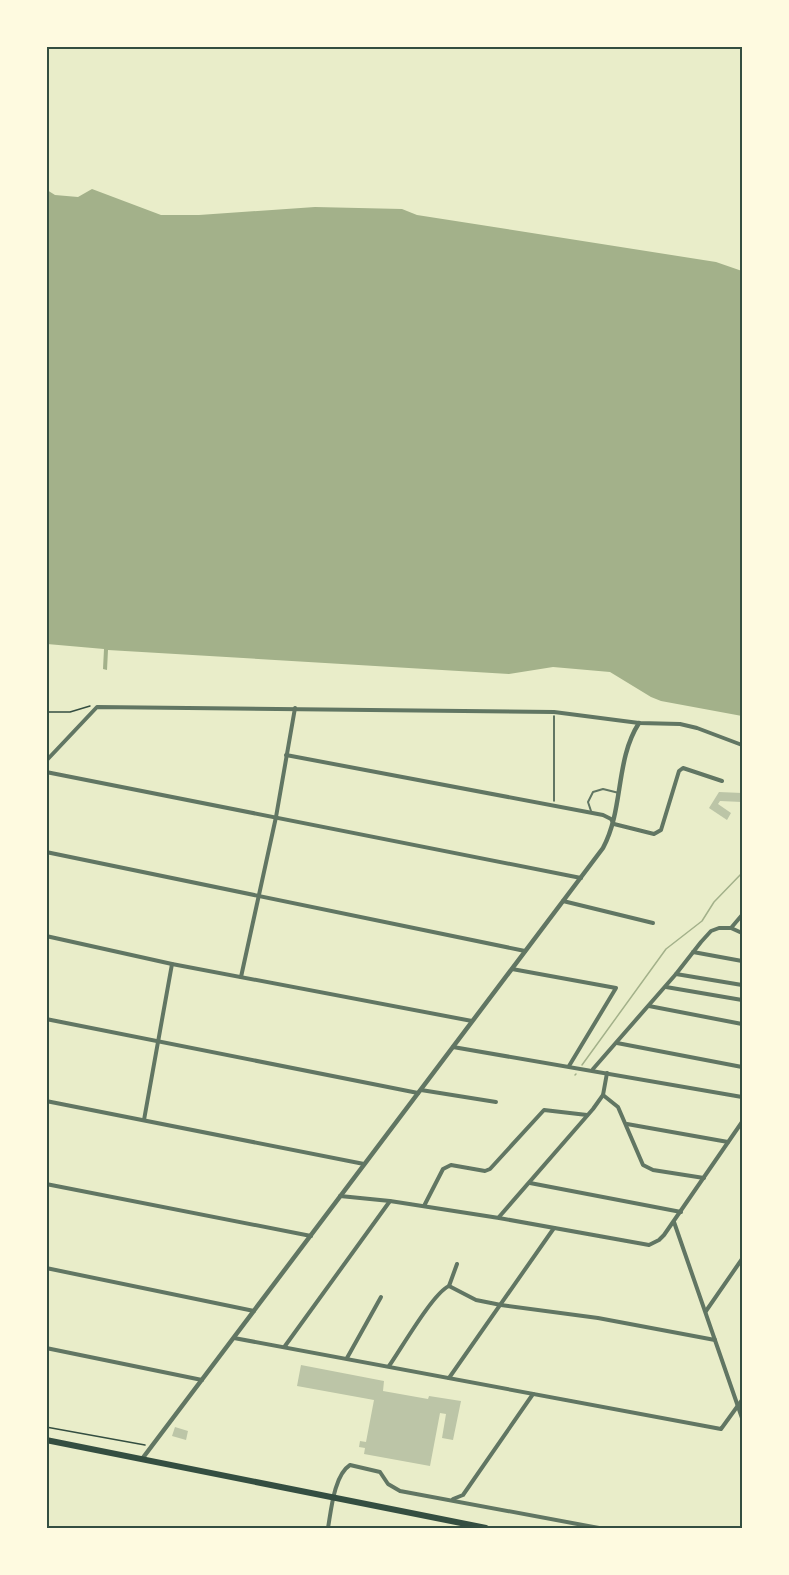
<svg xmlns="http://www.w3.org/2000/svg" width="789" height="1575" viewBox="0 0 789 1575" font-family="Inter,sans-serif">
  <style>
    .water { fill: #a3b18a }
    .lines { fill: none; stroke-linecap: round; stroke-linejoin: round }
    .stream { stroke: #a3b18a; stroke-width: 1.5 }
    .building { fill: #bcc5a7 }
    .path { stroke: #344e41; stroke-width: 1.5 }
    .service { stroke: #617663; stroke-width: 2 }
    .minor { stroke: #617663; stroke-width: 4 }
    .tertiary { stroke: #617663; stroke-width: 4.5 }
    .primary { stroke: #344e41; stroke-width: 6 }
    .neatline { fill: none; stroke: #344e41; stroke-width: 2 }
  </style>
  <rect width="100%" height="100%" fill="#e9edc9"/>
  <path class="water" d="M92 189 161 215H199L315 207 402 209 417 215 716 262 742 271V716L661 701 651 697 610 672 553 667 509 674 108 650 107 670 103 669 104 649 47 644V190L55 195 78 197Z"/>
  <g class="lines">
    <g class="stream">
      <path d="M582 1065 666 949 702 921 714 902 742 873"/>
      <path d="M575 1075 576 1074"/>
    </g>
  </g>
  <g class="building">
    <path d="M719 792 742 793V802L720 801 718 804 731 813 727 820 709 808Z"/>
    <path d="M301 1365 384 1381 383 1391 428 1399 429 1396 461 1401 453 1440 442 1438 446 1414 440 1413 430 1466 364 1454 365 1448 359 1447 360 1441 366 1442 374 1400 297 1386Z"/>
    <path d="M175 1427 188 1431 186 1440 172 1436Z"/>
  </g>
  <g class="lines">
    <g class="path">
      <path d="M46 712H70L90 706"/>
      <path d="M554 716V801"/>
      <path d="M46 1427 145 1445"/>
    </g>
    <path class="service" d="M591 811 588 802 593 792 603 789 619 793"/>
    <g class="minor">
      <path d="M286 755 603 815 611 819 614 824 654 834 661 830 679 771 683 768 722 781"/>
      <path d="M46 761 97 707 554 712 639 723 680 724 697 728 742 745"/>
      <path d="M46 772 581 878"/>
      <path d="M46 852 525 951"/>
      <path d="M563 901 653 923"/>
      <path d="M731 928 742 915"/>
      <path d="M731 928 742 933"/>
      <path d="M46 936 172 964 472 1021"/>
      <path d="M693 952 742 961"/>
      <path d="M512 969 616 988 569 1066"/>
      <path d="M676 974 742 985"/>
      <path d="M241 977 276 817 295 708"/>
      <path d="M666 987 742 1000"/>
      <path d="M649 1006 742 1024"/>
      <path d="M46 1019 418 1093"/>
      <path d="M617 1043 742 1067"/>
      <path d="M453 1047 742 1097"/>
      <path d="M593 1069 676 974 701 942 711 931 719 928H731"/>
      <path d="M421 1090 496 1102"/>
      <path d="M603 1095 618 1107 643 1165 653 1170 704 1178"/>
      <path d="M46 1101 364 1164"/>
      <path d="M144 1120 172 964"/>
      <path d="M627 1124 728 1142"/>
      <path d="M530 1183 681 1212"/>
      <path d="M46 1184 311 1236"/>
      <path d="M340 1196 390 1201 499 1218 649 1245 659 1240 664 1235 742 1122"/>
      <path d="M424 1206 443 1169 451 1165 485 1171 490 1169 544 1110 587 1115"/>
      <path d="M499 1217 593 1109 603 1095 607 1073"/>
      <path d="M674 1222 742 1418"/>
      <path d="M46 1268 254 1311"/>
      <path d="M449 1286 476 1300 501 1305 598 1318 715 1340"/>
      <path d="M706 1311 742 1259"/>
      <path d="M234 1338 721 1429 742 1400"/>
      <path d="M285 1346 390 1201"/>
      <path d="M46 1348 202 1380"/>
      <path d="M347 1358 381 1297"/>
      <path d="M389 1366C401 1349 433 1293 449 1286L457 1264"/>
      <path d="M449 1378 554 1228"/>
      <path d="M453 1499 463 1495 533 1394"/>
      <path d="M328 1528C331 1511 334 1475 350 1465L380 1472 388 1484 400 1491 599 1528"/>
    </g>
    <path class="tertiary" d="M142 1459 603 848C624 809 615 760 639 723"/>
    <path class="primary" d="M46 1440 486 1528"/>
  </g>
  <rect width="789" height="1575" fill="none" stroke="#fefae0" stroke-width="96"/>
  <rect x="48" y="48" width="693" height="1479" class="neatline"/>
</svg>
